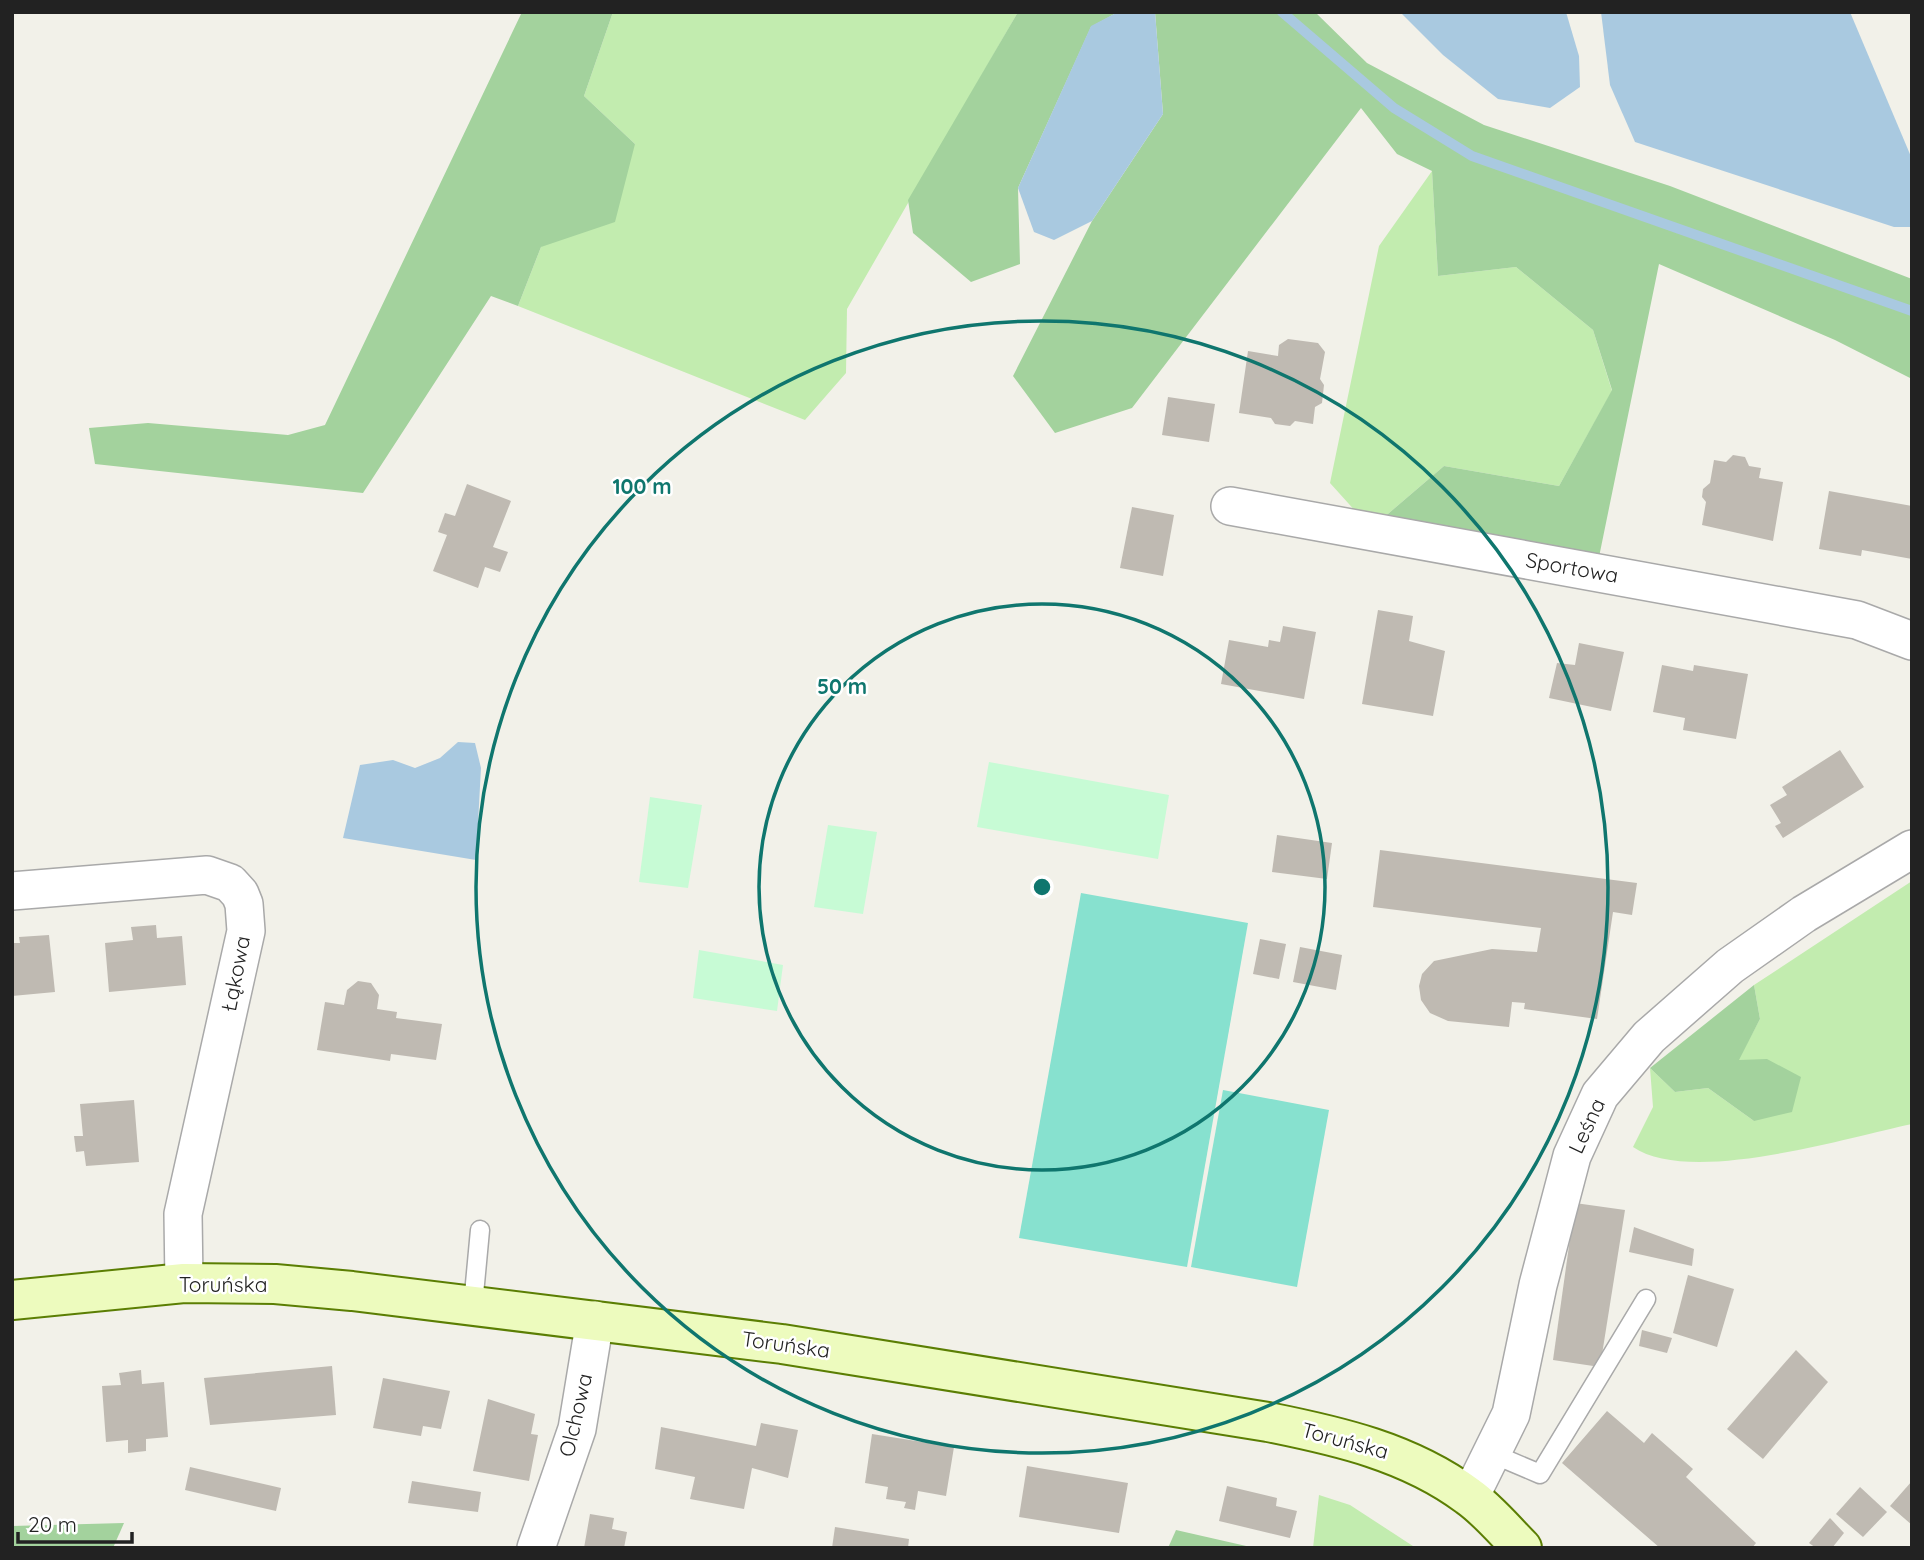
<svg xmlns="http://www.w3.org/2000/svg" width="1924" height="1560" viewBox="0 0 1924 1560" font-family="Quicksand,sans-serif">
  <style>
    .grass { fill: #c2ecaf }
    .forest { fill: #a3d29d }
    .park { fill: #c7fbd5 }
    .pitch { fill: #87e1cf }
    .water { fill: #a9c9e0 }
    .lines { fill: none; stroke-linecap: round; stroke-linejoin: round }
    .stream { stroke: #a9c9e0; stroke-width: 10 }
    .building { fill: #bfbab2 }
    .lane-casing { stroke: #a9a9a9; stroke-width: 21 }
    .street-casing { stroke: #a9a9a9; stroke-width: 40 }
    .secondary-casing { stroke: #5b7e03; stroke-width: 42 }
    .lane { stroke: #fff; stroke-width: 18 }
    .street { stroke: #fff; stroke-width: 37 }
    .secondary { stroke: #edfbbe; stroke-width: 38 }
    .ring { fill: none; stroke: #0f766e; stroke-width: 3.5 }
    .labels { text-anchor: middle; stroke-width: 5; stroke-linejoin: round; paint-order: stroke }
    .street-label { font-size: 21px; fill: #222; stroke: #fff }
    .centre { fill: #0f766e; stroke: #fff; stroke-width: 3.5 }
    .ring-label { font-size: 21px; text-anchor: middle; font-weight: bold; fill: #0f766e; stroke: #fff; stroke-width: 5; stroke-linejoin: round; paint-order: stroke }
  </style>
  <rect width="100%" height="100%" fill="#f2f1e9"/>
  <g class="grass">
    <path d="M613 12H1018L847 309 846 373 805 420 518 306 541 247 635 144 584 96Z"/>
    <path d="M1432 171 1438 276 1516 267 1593 330 1612 391 1559 486 1444 466 1382 519 1358 514 1330 483 1379 246Z"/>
    <path d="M1912 881V1124C1845 1138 1690 1186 1633 1147L1653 1107 1650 1068 1675 1092 1708 1088 1754 1121 1738 1060 1760 1019 1754 985Z"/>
    <path d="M1319 1495 1350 1505 1416 1548H1313Z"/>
  </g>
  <g class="forest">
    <path d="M522 12H613L584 96 635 144 615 222 541 247 518 306 491 296 363 493 95 464 89 428 148 423 288 435 325 425Z"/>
    <path d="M1018 12H1118L1091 27 1018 188 1020 264 971 282 913 233 908 200Z"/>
    <path d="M1155 12H1315L1367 63 1484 125 1670 186 1912 279V379L1835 340 1659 264 1599 557 1382 519 1444 466 1559 486 1612 390 1593 330 1516 267 1438 276 1432 171 1397 154 1361 108 1132 408 1055 433 1013 376 1092 221 1163 114Z"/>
    <path d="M1754 985 1760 1019 1739 1060 1767 1059 1801 1077 1792 1112 1754 1121 1708 1088 1675 1092 1650 1068Z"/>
    <path d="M124 1523 113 1548H12V1526Z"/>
    <path d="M1176 1530 1255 1548H1168Z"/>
  </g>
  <g class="park">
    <path d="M989 762 1169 795 1158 859 977 827Z"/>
    <path d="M650 797 702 805 688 888 639 882Z"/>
    <path d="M828 825 877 832 863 914 814 907Z"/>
    <path d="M699 950 783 965 777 1011 693 998Z"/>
  </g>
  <g class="pitch">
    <path d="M1081 893 1248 923 1187 1267 1019 1238Z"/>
    <path d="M1223 1090 1329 1110 1297 1287 1191 1267Z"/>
  </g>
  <g class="water">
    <path d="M1118 12H1155L1163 114 1092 221 1054 240 1034 232 1018 188 1091 26Z"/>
    <path d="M1400 12H1566L1579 56 1580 87 1550 108 1498 99 1443 55Z"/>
    <path d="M1601 12H1850L1912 159V227H1894L1635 142 1610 85Z"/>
    <path d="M458 742 475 743 481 768 476 860 343 838 360 765 393 760 415 768 440 758Z"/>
  </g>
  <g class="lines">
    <path class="stream" d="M1282 12 1394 108 1472 156 1912 311"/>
  </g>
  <g class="building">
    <path d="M1288 339 1318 343 1325 352 1320 379 1324 385 1322 403 1315 407 1313 424 1295 421 1290 426 1275 424 1271 418 1239 413 1248 351 1278 356 1279 345Z"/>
    <path d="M1168 397 1215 404 1209 442 1162 435Z"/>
    <path d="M1733 455 1745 457 1749 466 1761 468 1759 478 1783 482 1773 541 1702 525 1706 502 1702 497 1703 489 1710 483 1714 460 1726 462Z"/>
    <path d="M467 484 511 501 493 547 508 552 500 572 485 567 478 588 433 571 447 535 438 532 445 513 455 516Z"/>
    <path d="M1829 491 1912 506V559L1862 550 1861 556 1819 549Z"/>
    <path d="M1132 507 1174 515 1163 576 1120 568Z"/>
    <path d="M1378 610 1413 616 1409 641 1445 651 1433 716 1362 704Z"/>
    <path d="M1283 626 1316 632 1304 699 1221 684 1229 640 1268 647 1269 640 1280 642Z"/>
    <path d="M1579 643 1624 652 1611 711 1549 698 1557 663 1575 665Z"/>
    <path d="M1662 665 1693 671 1694 665 1748 674 1736 739 1683 730 1685 718 1653 712Z"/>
    <path d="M1840 750 1864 787 1783 838 1775 826 1781 823 1770 805 1787 795 1782 787Z"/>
    <path d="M1277 835 1332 843 1327 879 1272 872Z"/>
    <path d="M1380 850 1637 883 1632 915 1613 912 1597 1019 1524 1009 1525 1003 1512 1002 1509 1027 1448 1021 1430 1013 1421 1000 1419 986 1422 974 1434 961 1492 949 1537 952 1541 928 1373 907Z"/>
    <path d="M156 925 157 938 182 936 186 985 109 992 105 943 133 940 131 927Z"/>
    <path d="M49 935 55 992 12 996V943H20L19 937Z"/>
    <path d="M1260 939 1286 944 1279 979 1253 974Z"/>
    <path d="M1300 947 1342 955 1336 990 1293 982Z"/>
    <path d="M358 981 371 983 379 995 377 1009 397 1012 396 1018 442 1024 436 1060 391 1054 390 1061 317 1050 325 1002 344 1005 347 990Z"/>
    <path d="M134 1100 139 1162 86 1166 84 1151 76 1152 74 1136H83L80 1104Z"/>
    <path d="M1575 1203 1625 1210 1600 1367 1553 1360Z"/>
    <path d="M1634 1227 1694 1249 1692 1266 1629 1252Z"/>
    <path d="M1688 1275 1734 1289 1717 1347 1673 1333Z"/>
    <path d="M1642 1330 1672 1338 1667 1353 1639 1346Z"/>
    <path d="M1796 1350 1828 1382 1763 1459 1727 1429Z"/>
    <path d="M332 1366 336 1415 210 1425 204 1378Z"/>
    <path d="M141 1370 142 1384 164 1382 168 1437 146 1439V1451L128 1453V1440L106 1442 102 1386 121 1385 119 1373Z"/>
    <path d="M383 1378 450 1391 441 1429 423 1426 421 1436 373 1428Z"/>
    <path d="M488 1399 535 1414 531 1434 538 1435 529 1481 473 1471Z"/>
    <path d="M1607 1411 1644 1443 1652 1433 1693 1469 1686 1477 1756 1543 1752 1548H1660L1562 1463Z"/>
    <path d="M761 1423 798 1430 788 1478 752 1468 744 1509 690 1499 695 1477 655 1469 661 1427 756 1446Z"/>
    <path d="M872 1434 954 1447 946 1496 918 1491 915 1510 904 1508 906 1502 886 1499 888 1487 865 1483Z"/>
    <path d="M1027 1466 1128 1483 1119 1533 1019 1517Z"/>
    <path d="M190 1467 281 1488 276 1511 185 1490Z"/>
    <path d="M412 1481 481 1492 478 1512 408 1503Z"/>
    <path d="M1912 1481V1525L1890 1506Z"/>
    <path d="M1227 1486 1277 1498 1276 1506 1297 1511 1290 1538 1219 1521Z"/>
    <path d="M1860 1487 1887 1512 1863 1537 1836 1514Z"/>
    <path d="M590 1514 614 1518 612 1529 627 1532 624 1548H584Z"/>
    <path d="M1830 1518 1844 1533 1832 1548H1816L1809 1543Z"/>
    <path d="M835 1527 909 1539 908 1548H832Z"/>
  </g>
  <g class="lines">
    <defs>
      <g id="lane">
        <path d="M473 1305 480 1230"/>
        <path d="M1493 1454 1540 1474 1646 1299"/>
      </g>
      <g id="street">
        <path d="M1230 506 1857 620 1912 641"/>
        <path d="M12 891 207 875 230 883 240 894 244 904 246 931 183 1214 184 1283"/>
        <path d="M1470 1497 1511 1414 1538 1285 1572 1156 1600 1095 1649 1037 1730 966 1804 914 1912 849"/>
        <path d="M536 1548 577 1429 595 1320"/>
      </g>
      <path id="secondary" d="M12 1300 184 1283 275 1284 352 1291 782 1344 1268 1422C1338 1436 1409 1452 1468 1496 1488 1510 1505 1531 1522 1548"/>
    </defs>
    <use href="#lane" class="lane-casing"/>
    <use href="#street" class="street-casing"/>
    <use href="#secondary" class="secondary-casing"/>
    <use href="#lane" class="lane"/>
    <use href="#street" class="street"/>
    <use href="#secondary" class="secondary"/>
  </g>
  <g class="ring">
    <circle cx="1042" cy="887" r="283"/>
    <circle cx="1042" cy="887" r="566"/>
  </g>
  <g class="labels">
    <g class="street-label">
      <text transform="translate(1572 568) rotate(10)" y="7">Sportowa</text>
      <text transform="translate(236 974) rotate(-79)" y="7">Łąkowa</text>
      <text transform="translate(1587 1126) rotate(-65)" y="7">Leśna</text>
      <text x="223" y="1292">Toruńska</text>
      <text transform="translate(786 1345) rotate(8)" y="7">Toruńska</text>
      <text transform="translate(576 1415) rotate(-77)" y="7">Olchowa</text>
      <text transform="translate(1345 1441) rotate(15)" y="7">Toruńska</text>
    </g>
  </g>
  <circle cx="1042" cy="887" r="10" class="centre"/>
  <g class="ring-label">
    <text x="642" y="494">100 m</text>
    <text x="842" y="694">50 m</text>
  </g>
  <rect width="1924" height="1560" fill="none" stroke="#222222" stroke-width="28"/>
  <path d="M18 1532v10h114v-10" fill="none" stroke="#222222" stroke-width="3.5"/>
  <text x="28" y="1532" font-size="21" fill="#222222" stroke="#ffffff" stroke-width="5" paint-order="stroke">20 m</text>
</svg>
